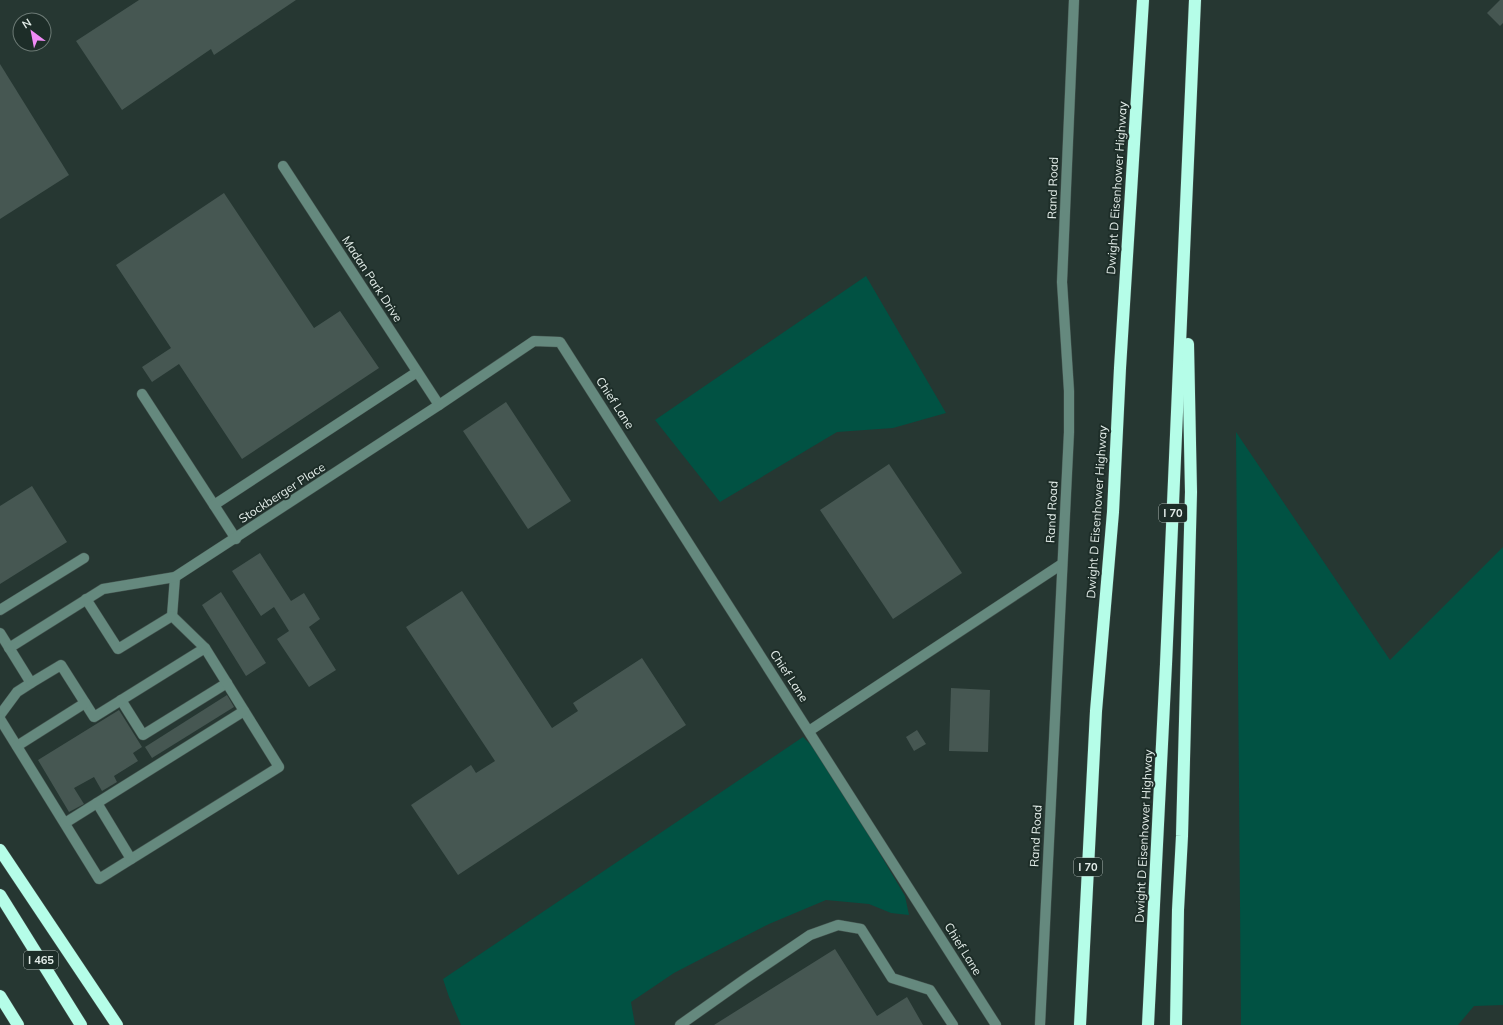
<svg xmlns="http://www.w3.org/2000/svg" width="1503" height="1025" viewBox="0 0 1503 1025" font-family="Mulish,sans-serif">
  <style>
    .green { fill: #015243 }
    .building { fill: #465752 }
    .lines { fill: none; stroke-linecap: round; stroke-linejoin: round }
    .minor-casing { stroke: #44544f; stroke-width: 11 }
    .highway-casing { stroke: #44544f; stroke-width: 13 }
    .minor { stroke: #65897e; stroke-width: 10 }
    .highway { stroke: #b5fde8; stroke-width: 12 }
    .labels { text-anchor: middle; stroke-width: 4; stroke-linejoin: round; paint-order: stroke }
    .shield { fill: #1d2d28; stroke: #a8b3af; stroke-width: 1 }
    .shield-label { font-size: 11px; font-weight: bold; fill: #e3ede9 }
    .street-label { font-size: 12px; fill: #e3ede9; stroke: #1d2d28 }
  </style>
  <rect width="100%" height="100%" fill="#263732"/>
  <g class="green">
    <path d="M866 276 946 413 893 428 837 432 720 502 655 420Z"/>
    <path d="M1236 432 1390 660 1503 547V1005L1474 1006 1458 1025H1241Z"/>
    <path d="M803 737 822 756 905 896 909 915 891 913 869 904 826 900 769 924 726 946 674 973 631 1002 635 1025H461L449 997 443 979Z"/>
  </g>
  <g class="building">
    <path d="M139 0H296L214 55 211 49 122 110 76 41Z"/>
    <path d="M1500 0H1503V23L1500 26 1487 13Z"/>
    <path d="M0 64 69 175 0 219Z"/>
    <path d="M224 193 314 328 340 311 379 368 242 459 179 364 152 382 142 367 171 348 116 265Z"/>
    <path d="M506 402 571 501 528 529 463 431Z"/>
    <path d="M889 464 962 573 893 619 820 510Z"/>
    <path d="M32 486 67 542 0 584V506Z"/>
    <path d="M260 553 291 601 304 593 320 619 309 627 336 670 309 687 277 639 289 631 274 607 261 616 232 571Z"/>
    <path d="M462 591 552 728 578 711 573 703 642 658 686 725 458 875 411 805 471 765 476 773 495 761 406 627Z"/>
    <path d="M221 592 266 663 246 676 202 605Z"/>
    <path d="M951 688 990 690 988 752 949 751Z"/>
    <path d="M227 695 234 707 152 758 145 747Z"/>
    <path d="M119 710 142 747 133 753 138 761 114 776 117 782 102 791 94 777 74 788 84 804 69 812 38 760Z"/>
    <path d="M917 730 926 744 914 751 906 737Z"/>
    <path d="M835 949 877 1016 907 997 923 1025H714Z"/>
  </g>
  <g class="lines">
    <defs>
      <g id="minor">
        <path d="M283 166 439 405"/>
        <path d="M142 394 214 505"/>
        <path d="M236 539 214 505 417 372"/>
        <path d="M86 599 118 649 172 616 175 577"/>
        <path d="M0 610 84 558"/>
        <path d="M172 616 205 648"/>
        <path d="M0 633 31 683 17 692 0 715"/>
        <path d="M9 648 103 589 175 577 439 405 534 341 560 342 996 1025"/>
        <path d="M121 700 143 735 227 683"/>
        <path d="M0 719 99 879 279 767 205 648 94 717 61 665 31 683"/>
        <path d="M809 731 1062 564"/>
        <path d="M17 746 85 703"/>
        <path d="M97 803 131 859"/>
        <path d="M65 823 244 711"/>
        <path d="M680 1025 745 979 810 935 838 925 861 929 892 978 930 990 953 1025"/>
        <path d="M1040 1025 1069 432V391L1062 282 1074 0"/>
      </g>
      <g id="highway">
        <path d="M0 850 117 1025"/>
        <path d="M0 895 81 1025"/>
        <path d="M0 996 18 1025"/>
        <path d="M1080 1025 1096 711 1113 512 1120 368 1143 0"/>
        <path d="M1148 1025 1166 664 1195 0"/>
        <path d="M1176 1025 1178 910 1182 836 1191 492 1188 344"/>
      </g>
    </defs>
    <use href="#minor" class="minor-casing"/>
    <use href="#highway" class="highway-casing"/>
    <use href="#minor" class="minor"/>
    <use href="#highway" class="highway"/>
  </g>
  <g class="labels">
    <g class="shield">
      <rect x="1159" y="504" width="28" height="18" rx="3"/>
      <rect x="1074" y="858" width="28" height="18" rx="3"/>
      <rect x="24" y="951" width="34" height="18" rx="3"/>
    </g>
    <g class="shield-label">
      <text x="1173" y="517">I 70</text>
      <text x="1088" y="871">I 70</text>
      <text x="41" y="964">I 465</text>
    </g>
    <g class="street-label">
      <text transform="translate(1053 188) rotate(-88)" y="4">Rand Road</text>
      <text transform="translate(1117 188) rotate(-86)" y="4">Dwight D Eisenhower Highway</text>
      <text transform="translate(372 279) rotate(57)" y="4">Madan Park Drive</text>
      <text transform="translate(615 403) rotate(57)" y="4">Chief Lane</text>
      <text transform="translate(282 493) rotate(-33)" y="4">Stockberger Place</text>
      <text transform="translate(1052 512) rotate(-87)" y="4">Rand Road</text>
      <text transform="translate(1097 512) rotate(-86)" y="4">Dwight D Eisenhower Highway</text>
      <text transform="translate(789 676) rotate(57)" y="4">Chief Lane</text>
      <text transform="translate(1036 836) rotate(-87)" y="4">Rand Road</text>
      <text transform="translate(1144 836) rotate(-87)" y="4">Dwight D Eisenhower Highway</text>
      <text transform="translate(963 949) rotate(58)" y="4">Chief Lane</text>
    </g>
  </g>
  <g transform="translate(32 32) rotate(328)"><circle r="19" fill="#1d2d28" stroke="#6c7a75"/>
  <path d="M0-3L7 15L0 10L-7 15Z" fill="#f08bf6"/>
  <text y="-6" font-size="11" font-weight="bold" text-anchor="middle" fill="#e3ede9">N</text>
  </g>
</svg>
